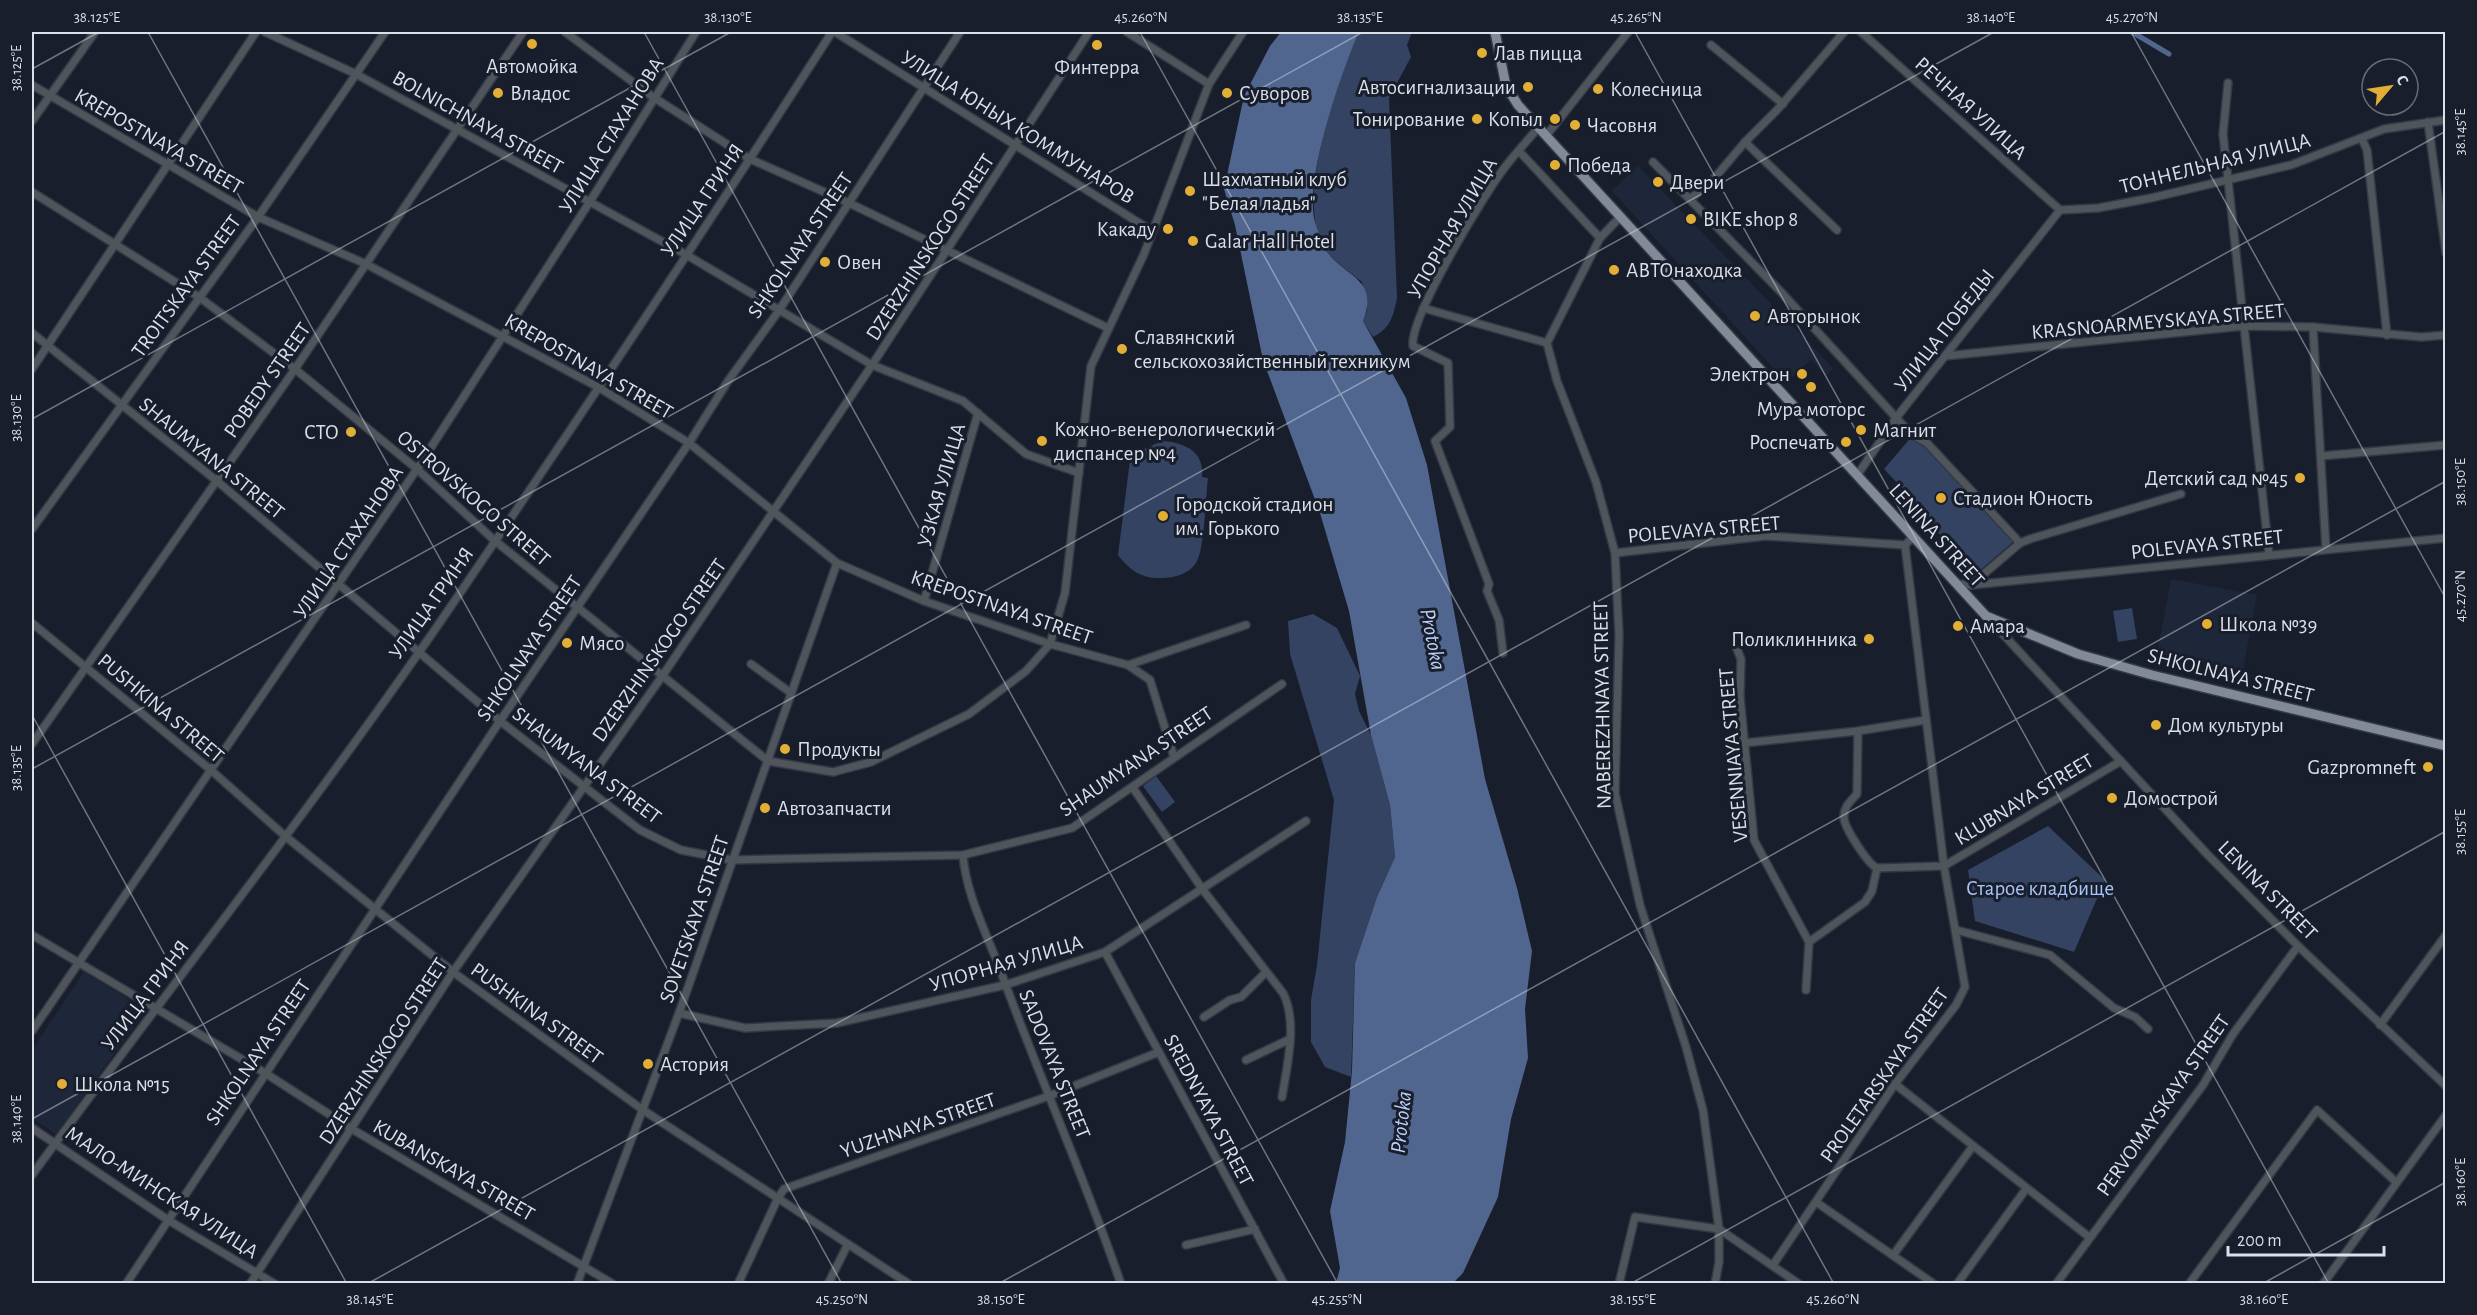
<svg xmlns="http://www.w3.org/2000/svg" width="2477" height="1315" viewBox="0 0 2477 1315" font-family="'Alegreya Sans',sans-serif">
  <style>
    .built { fill: #1e273a }
    .green { fill: #344362 }
    .water { fill: #51668f }
    .lines { fill: none; stroke-linecap: round; stroke-linejoin: round }
    .canal { stroke: #51668f; stroke-width: 5 }
    .minor-casing { stroke: #333945; stroke-width: 10 }
    .major-casing { stroke: #333945; stroke-width: 12 }
    .minor { stroke: #50545b; stroke-width: 7 }
    .major { stroke: #828997; stroke-width: 9 }
    .ticks { fill: none; stroke: #dadfe8; stroke-width: 1.5; stroke-opacity: 0.45 }
    .poi-dot { fill: #e3ae35; stroke: #181e2b; stroke-width: 2 }
    .labels { text-anchor: middle; stroke-width: 6; stroke-linejoin: round; paint-order: stroke }
    .poi-label { font-size: 21px; fill: #dadfe8; stroke: #181e2b; text-anchor: start }
    .street-label { font-size: 21px; fill: #dadfe8; stroke: #181e2b }
    .park-label { font-size: 21px; fill: #a9c4f8; stroke: #181e2b }
    .water-label { font-size: 22px; font-style: italic; fill: #bcd0f8; stroke: #181e2b }
    .neatline { fill: none; stroke: #dadfe8; stroke-width: 2 }
    .ticks-label { font-size: 15px; text-anchor: middle; fill: #dadfe8 }
  </style>
  <rect width="100%" height="100%" fill="#181e2b"/>
  <g class="built">
    <path d="M1638 166 1833 368 1826 376 1811 360 1786 382 1612 191Z"/>
    <path d="M2171 579 2257 595 2243 670 2157 654Z"/>
    <path d="M84 972 146 1010 56 1134 32 1118V1050Z"/>
  </g>
  <g class="green">
    <path d="M1359 32H1412L1407 45 1411 57 1389 98 1397 298C1393 316 1391 328 1373 337L1363 321 1367 310 1362 282C1351 273 1336 263 1327 252 1291 206 1338 80 1359 32Z"/>
    <path d="M1913 435 2014 541 1977 573 1914 508 1902 488 1884 469Z"/>
    <path d="M1162 441C1183 442 1205 451 1202 477L1208 478C1206 494 1204 550 1197 561 1190 574 1175 578 1161 578 1142 579 1129 570 1118 555L1130 460 1136 461 1144 449Z"/>
    <path d="M2132 608 2137 639 2118 642 2113 611Z"/>
    <path d="M1313 614 1337 628 1360 676 1355 694 1359 711 1371 735 1390 805 1395 857 1377 897 1355 963 1351 1077 1325 1067 1311 1042V1000L1317 965 1334 800 1290 654 1288 621Z"/>
    <path d="M1156 776 1175 802 1162 812 1143 786Z"/>
    <path d="M2048 826 2105 880 2074 952 1975 921 1968 870Z"/>
  </g>
  <path class="water" d="M1281 32H1359C1341 73 1306 174 1314 218 1316 227 1322 244 1327 252 1347 278 1379 279 1363 321L1406 398 1427 465 1485 779 1517 888 1532 951 1525 1009 1528 1058 1511 1119 1498 1197 1463 1273 1453 1283H1336L1340 1268 1330 1211 1345 1142 1352 1071 1355 963 1377 897 1395 857 1390 805 1371 735 1349 611 1320 513 1263 360 1235 225 1224 189 1244 96 1270 46Z"/>
  <g class="lines">
    <path class="canal" d="M2132 32 2169 54"/>
    <defs>
      <g id="minor">
        <path d="M265 32 356 74 685 254 872 365 963 401 1026 454 1079 473"/>
        <path d="M565 32 653 97 750 159 849 203 1108 328"/>
        <path d="M835 32 1152 231"/>
        <path d="M1127 32 1209 84"/>
        <path d="M1861 32 2060 210"/>
        <path d="M1711 45 1783 104"/>
        <path d="M2228 83 2223 134 2269 554"/>
        <path d="M32 85 258 217 366 264 598 387 689 443 837 563 924 601 1050 644 1128 665 1150 680 1174 757"/>
        <path d="M32 121 95 32"/>
        <path d="M2428 122 2446 253"/>
        <path d="M1546 136 1628 32"/>
        <path d="M2362 139 2367 150 2387 335"/>
        <path d="M1745 142 1837 230"/>
        <path d="M1519 151 1600 238"/>
        <path d="M1653 162 1782 293 1911 434 1927 443 2020 543"/>
        <path d="M32 192 199 297 295 369 417 469 494 540 768 761 833 772 871 762 969 714 1026 671 1050 644 1065 593 1091 366 1144 254 1209 84 1243 32"/>
        <path d="M1690 199 1712 181 1745 142 1777 110 1844 32"/>
        <path d="M2060 210 2098 208 2151 198 2291 165 2384 129 2446 120"/>
        <path d="M1621 216 1600 238 1547 343 1557 381 1596 482 1615 553 1619 635 1615 793 1640 905 1686 1047 1703 1110 1719 1229V1262L1715 1284"/>
        <path d="M1423 308 1547 343"/>
        <path d="M2313 327 2326 549"/>
        <path d="M32 333 217 481 500 721 640 830 681 850 732 860 963 855 1072 828 1282 684"/>
        <path d="M1945 356 2244 326 2313 327 2421 337 2446 335"/>
        <path d="M32 369 256 32"/>
        <path d="M2321 456 2446 445"/>
        <path d="M1858 474 1896 418 2060 210"/>
        <path d="M32 529 258 217 385 32"/>
        <path d="M1615 553 1766 536 1905 545"/>
        <path d="M1959 584 1971 585 2020 543 2030 539 2181 494"/>
        <path d="M1971 585 2446 538"/>
        <path d="M924 601 978 413"/>
        <path d="M1988 618 2207 854 2298 946 2446 1086"/>
        <path d="M32 623 212 771 285 836 453 972 643 1110 909 1284"/>
        <path d="M1737 649 1741 659 1740 697 1754 840 1809 942 1806 990"/>
        <path d="M1503 653 1499 620 1487 591 1489 584 1435 441 1450 427 1448 363 1413 346C1409 318 1485 193 1505 167 1516 153 1527 141 1538 128"/>
        <path d="M751 664 791 693"/>
        <path d="M1128 665 1246 625"/>
        <path d="M1858 731 1857 794C1851 801 1843 807 1844 818 1845 829 1868 864 1877 868"/>
        <path d="M1744 743 1858 731 1926 720"/>
        <path d="M32 744 295 369 523 32"/>
        <path d="M1133 788 1203 890 1283 993C1298 1022 1287 1066 1282 1097"/>
        <path d="M963 855C966 895 987 934 1001 972 1039 1077 1085 1178 1121 1284"/>
        <path d="M1956 930 2050 955 2114 1008 2135 1017 2148 1029"/>
        <path d="M32 935 265 1073 352 1129 613 1284"/>
        <path d="M1809 942 1865 902 1872 891 1877 868 1944 866 2121 761"/>
        <path d="M1105 952 1284 1284"/>
        <path d="M679 1013 745 1028 837 1023 1005 985 1105 952 1306 821"/>
        <path d="M1204 1017 1230 1000 1241 997 1266 972"/>
        <path d="M2380 1025 2446 935"/>
        <path d="M32 1031 417 469 589 203 696 32"/>
        <path d="M1246 1060 1288 1040"/>
        <path d="M1895 1084 2089 1237"/>
        <path d="M32 1128 168 1220 275 1284"/>
        <path d="M32 1175C174 981 325 792 460 593 586 408 711 220 832 32"/>
        <path d="M1816 1202 1934 1284"/>
        <path d="M1186 1245 1255 1229"/>
        <path d="M1894 1254 1973 1146"/>
        <path d="M1773 1265 1895 1084 1956 1005 1965 987 1944 866 1905 545 1914 536"/>
        <path d="M126 1284 500 721 689 443 728 381 778 312 960 32"/>
        <path d="M250 1284 453 972 663 675 872 365 1089 32"/>
        <path d="M577 1284 679 1013 837 563"/>
        <path d="M738 1284 778 1198 784 1189 1049 1096 1159 1052"/>
        <path d="M828 1284 848 1244"/>
        <path d="M1619 1284 1635 1217 1719 1229 1799 1284"/>
        <path d="M1957 1284 2026 1189"/>
        <path d="M2056 1284 2203 1085 2233 1034 2298 946"/>
        <path d="M2189 1284 2317 1110 2396 1182"/>
        <path d="M2323 1284 2446 1115"/>
      </g>
      <path id="major" d="M1495 32 1506 86 1518 105 1986 616 2078 654 2152 675 2446 746"/>
    </defs>
    <use href="#minor" class="minor-casing"/>
    <use href="#major" class="major-casing"/>
    <use href="#minor" class="minor"/>
    <use href="#major" class="major"/>
  </g>
  <path class="ticks" d="M148 32 842 1284M644 32 1338 1284M1140 32 1834 1284M1635 32 2329 1284M2131 32 2446 599M32 69 99 32M32 419 731 32M32 715 347 1284M32 769 1363 32M32 1119 1994 32M367 1284 2446 131M998 1284 2446 481M1630 1284 2446 831M2262 1284 2446 1182"/>
  <g class="poi-dot">
    <circle cx="532" cy="44" r="6"/>
    <circle cx="1097" cy="45" r="6"/>
    <circle cx="1482" cy="53" r="6"/>
    <circle cx="1528" cy="87" r="6"/>
    <circle cx="1598" cy="89" r="6"/>
    <circle cx="498" cy="93" r="6"/>
    <circle cx="1227" cy="93" r="6"/>
    <circle cx="1477" cy="119" r="6"/>
    <circle cx="1555" cy="119" r="6"/>
    <circle cx="1575" cy="125" r="6"/>
    <circle cx="1555" cy="165" r="6"/>
    <circle cx="1658" cy="182" r="6"/>
    <circle cx="1190" cy="191" r="6"/>
    <circle cx="1691" cy="219" r="6"/>
    <circle cx="1168" cy="229" r="6"/>
    <circle cx="1193" cy="241" r="6"/>
    <circle cx="825" cy="262" r="6"/>
    <circle cx="1614" cy="270" r="6"/>
    <circle cx="1755" cy="316" r="6"/>
    <circle cx="1122" cy="349" r="6"/>
    <circle cx="1802" cy="374" r="6"/>
    <circle cx="1811" cy="387" r="6"/>
    <circle cx="1861" cy="430" r="6"/>
    <circle cx="351" cy="432" r="6"/>
    <circle cx="1042" cy="441" r="6"/>
    <circle cx="1846" cy="442" r="6"/>
    <circle cx="2300" cy="478" r="6"/>
    <circle cx="1941" cy="498" r="6"/>
    <circle cx="1163" cy="516" r="6"/>
    <circle cx="2207" cy="624" r="6"/>
    <circle cx="1958" cy="626" r="6"/>
    <circle cx="1869" cy="639" r="6"/>
    <circle cx="567" cy="643" r="6"/>
    <circle cx="2156" cy="725" r="6"/>
    <circle cx="785" cy="749" r="6"/>
    <circle cx="2428" cy="767" r="6"/>
    <circle cx="2112" cy="798" r="6"/>
    <circle cx="765" cy="808" r="6"/>
    <circle cx="648" cy="1064" r="6"/>
    <circle cx="62" cy="1084" r="6"/>
  </g>
  <g class="labels">
    <g class="poi-label">
      <text x="1494" y="60">Лав пицца</text>
      <text x="532" y="73" text-anchor="middle">Автомойка</text>
      <text x="1097" y="74" text-anchor="middle">Финтерра</text>
      <text x="1516" y="94" text-anchor="end">Автосигнализации</text>
      <text x="1610" y="96">Колесница</text>
      <text x="510" y="100">Владос</text>
      <text x="1239" y="100">Суворов</text>
      <text x="1465" y="126" text-anchor="end">Тонирование</text>
      <text x="1543" y="126" text-anchor="end">Копыл</text>
      <text x="1587" y="132">Часовня</text>
      <text x="1567" y="172">Победа</text>
      <text x="1202" y="186">Шахматный клуб<tspan x="1202" dy="24">"Белая ладья"</tspan></text>
      <text x="1670" y="189">Двери</text>
      <text x="1703" y="226">BIKE shop 8</text>
      <text x="1156" y="236" text-anchor="end">Какаду</text>
      <text x="1205" y="248">Galar Hall Hotel</text>
      <text x="837" y="269">Овен</text>
      <text x="1626" y="277">АВТОнаходка</text>
      <text x="1767" y="323">Авторынок</text>
      <text x="1134" y="344">Славянский<tspan x="1134" dy="24">сельскохозяйственный техникум</tspan></text>
      <text x="1790" y="381" text-anchor="end">Электрон</text>
      <text x="1811" y="416" text-anchor="middle">Мура моторс</text>
      <text x="1054" y="436">Кожно-венерологический<tspan x="1054" dy="24">диспансер №4</tspan></text>
      <text x="1873" y="437">Магнит</text>
      <text x="339" y="439" text-anchor="end">СТО</text>
      <text x="1834" y="449" text-anchor="end">Роспечать</text>
      <text x="2288" y="485" text-anchor="end">Детский сад №45</text>
      <text x="1953" y="505">Стадион Юность</text>
      <text x="1175" y="511">Городской cтадион<tspan x="1175" dy="24">им. Горького</tspan></text>
      <text x="2219" y="631">Школа №39</text>
      <text x="1970" y="633">Амара</text>
      <text x="1857" y="646" text-anchor="end">Поликлинника</text>
      <text x="579" y="650">Мясо</text>
      <text x="2168" y="732">Дом культуры</text>
      <text x="797" y="756">Продукты</text>
      <text x="2416" y="774" text-anchor="end">Gazpromneft</text>
      <text x="2124" y="805">Домострой</text>
      <text x="777" y="815">Автозапчасти</text>
      <text x="660" y="1071">Астория</text>
      <text x="74" y="1091">Школа №15</text>
    </g>
    <g class="street-label">
      <text transform="translate(1971 108) rotate(42)" y="7">РЕЧНАЯ УЛИЦА</text>
      <text transform="translate(478 122) rotate(29)" y="7">BOLNICHNAYA STREET</text>
      <text transform="translate(1018 127) rotate(32)" y="7">УЛИЦА ЮНЫХ КОММУНАРОВ</text>
      <text transform="translate(611 135) rotate(-58)" y="7">УЛИЦА СТАХАНОВА</text>
      <text transform="translate(159 141) rotate(30)" y="7">KREPOSTNAYA STREET</text>
      <text transform="translate(2215 163) rotate(-14)" y="7">ТОННЕЛЬНАЯ УЛИЦА</text>
      <text transform="translate(702 200) rotate(-56)" y="7">УЛИЦА ГРИНЯ</text>
      <text transform="translate(1452 228) rotate(-60)" y="7">УПОРНАЯ УЛИЦА</text>
      <text transform="translate(800 245) rotate(-56)" y="7">SHKOLNAYA STREET</text>
      <text transform="translate(930 247) rotate(-57)" y="7">DZERZHINSKOGO STREET</text>
      <text transform="translate(186 286) rotate(-54)" y="7">TROITSKAYA STREET</text>
      <text transform="translate(2158 321) rotate(-5)" y="7">KRASNOARMEYSKAYA STREET</text>
      <text transform="translate(1944 330) rotate(-52)" y="7">УЛИЦА ПОБЕДЫ</text>
      <text transform="translate(589 366) rotate(30)" y="7">KREPOSTNAYA STREET</text>
      <text transform="translate(267 380) rotate(-55)" y="7">POBEDY STREET</text>
      <text transform="translate(212 458) rotate(39)" y="7">SHAUMYANA STREET</text>
      <text transform="translate(941 485) rotate(-74)" y="7">УЗКАЯ УЛИЦА</text>
      <text transform="translate(474 498) rotate(41)" y="7">OSTROVSKOGO STREET</text>
      <text transform="translate(1704 529) rotate(-5)" y="7">POLEVAYA STREET</text>
      <text transform="translate(1937 535) rotate(48)" y="7">LENINA STREET</text>
      <text transform="translate(348 542) rotate(-56)" y="7">УЛИЦА СТАХАНОВА</text>
      <text transform="translate(2207 544) rotate(-6)" y="7">POLEVAYA STREET</text>
      <text transform="translate(431 603) rotate(-55)" y="7">УЛИЦА ГРИНЯ</text>
      <text transform="translate(1002 607) rotate(19)" y="7">KREPOSTNAYA STREET</text>
      <text transform="translate(529 648) rotate(-56)" y="7">SHKOLNAYA STREET</text>
      <text transform="translate(659 650) rotate(-55)" y="7">DZERZHINSKOGO STREET</text>
      <text transform="translate(2231 675) rotate(14)" y="7">SHKOLNAYA STREET</text>
      <text transform="translate(1602 705) rotate(-91)" y="7">NABEREZHNAYA STREET</text>
      <text transform="translate(161 708) rotate(40)" y="7">PUSHKINA STREET</text>
      <text transform="translate(1733 755) rotate(-95)" y="7">VESENNIAYA STREET</text>
      <text transform="translate(1136 761) rotate(-34)" y="7">SHAUMYANA STREET</text>
      <text transform="translate(587 765) rotate(37)" y="7">SHAUMYANA STREET</text>
      <text transform="translate(2024 799) rotate(-31)" y="7">KLUBNAYA STREET</text>
      <text transform="translate(2268 890) rotate(45)" y="7">LENINA STREET</text>
      <text transform="translate(694 919) rotate(-71)" y="7">SOVETSKAYA STREET</text>
      <text transform="translate(1006 963) rotate(-16)" y="7">УПОРНАЯ УЛИЦА</text>
      <text transform="translate(145 995) rotate(-53)" y="7">УЛИЦА ГРИНЯ</text>
      <text transform="translate(537 1013) rotate(36)" y="7">PUSHKINA STREET</text>
      <text transform="translate(383 1051) rotate(-57)" y="7">DZERZHINSKOGO STREET</text>
      <text transform="translate(258 1052) rotate(-56)" y="7">SHKOLNAYA STREET</text>
      <text transform="translate(1055 1064) rotate(68)" y="7">SADOVAYA STREET</text>
      <text transform="translate(1884 1075) rotate(-55)" y="7">PROLETARSKAYA STREET</text>
      <text transform="translate(2163 1105) rotate(-55)" y="7">PERVOMAYSKAYA STREET</text>
      <text transform="translate(1209 1110) rotate(62)" y="7">SREDNYAYA STREET</text>
      <text transform="translate(918 1125) rotate(-19)" y="7">YUZHNAYA STREET</text>
      <text transform="translate(454 1170) rotate(30)" y="7">KUBANSKAYA STREET</text>
      <text transform="translate(162 1192) rotate(33)" y="7">МАЛО-МИНСКАЯ УЛИЦА</text>
    </g>
    <g class="park-label">
      <text x="2040" y="895">Старое кладбище</text>
    </g>
    <g class="water-label">
      <text transform="translate(1434 639) rotate(79)" y="8">Protoka</text>
      <text transform="translate(1400 1122) rotate(-84)" y="8">Protoka</text>
    </g>
  </g>
  <rect width="2477" height="1315" fill="none" stroke="#181e2b" stroke-width="66"/>
  <g transform="translate(2390 87) rotate(61)"><circle r="28" fill="#181e2b" stroke="#666b77" stroke-width="1.5"/>
  <path d="M0-4.5L10 22L0 15L-10 22Z" fill="#e3ae35"/>
  <text y="-9" font-size="16" font-weight="bold" text-anchor="middle" fill="#dadfe8">С</text>
  </g>
  <path d="M2228 1246v9h156v-9" fill="none" stroke="#dadfe8" stroke-width="3"/>
  <text x="2237" y="1246" font-size="18" fill="#dadfe8" stroke="#181e2b" stroke-width="4.5" paint-order="stroke">200 m</text>
  <rect x="33" y="33" width="2411" height="1249" class="neatline"/>
  <g class="ticks-label">
    <text x="97" y="22">38.125°E</text>
    <text x="728" y="22">38.130°E</text>
    <text x="1141" y="22">45.260°N</text>
    <text x="1360" y="22">38.135°E</text>
    <text x="1636" y="22">45.265°N</text>
    <text x="1991" y="22">38.140°E</text>
    <text x="2132" y="22">45.270°N</text>
    <text transform="translate(16 68) rotate(-90)" y="5">38.125°E</text>
    <text transform="translate(2460 132) rotate(-90)" y="5">38.145°E</text>
    <text transform="translate(16 418) rotate(-90)" y="5">38.130°E</text>
    <text transform="translate(2460 482) rotate(-90)" y="5">38.150°E</text>
    <text transform="translate(2460 596) rotate(-90)" y="5">45.270°N</text>
    <text transform="translate(16 768) rotate(-90)" y="5">38.135°E</text>
    <text transform="translate(2460 832) rotate(-90)" y="5">38.155°E</text>
    <text transform="translate(16 1119) rotate(-90)" y="5">38.140°E</text>
    <text transform="translate(2460 1182) rotate(-90)" y="5">38.160°E</text>
    <text x="370" y="1304">38.145°E</text>
    <text x="842" y="1304">45.250°N</text>
    <text x="1001" y="1304">38.150°E</text>
    <text x="1337" y="1304">45.255°N</text>
    <text x="1633" y="1304">38.155°E</text>
    <text x="1833" y="1304">45.260°N</text>
    <text x="2264" y="1304">38.160°E</text>
  </g>
</svg>
